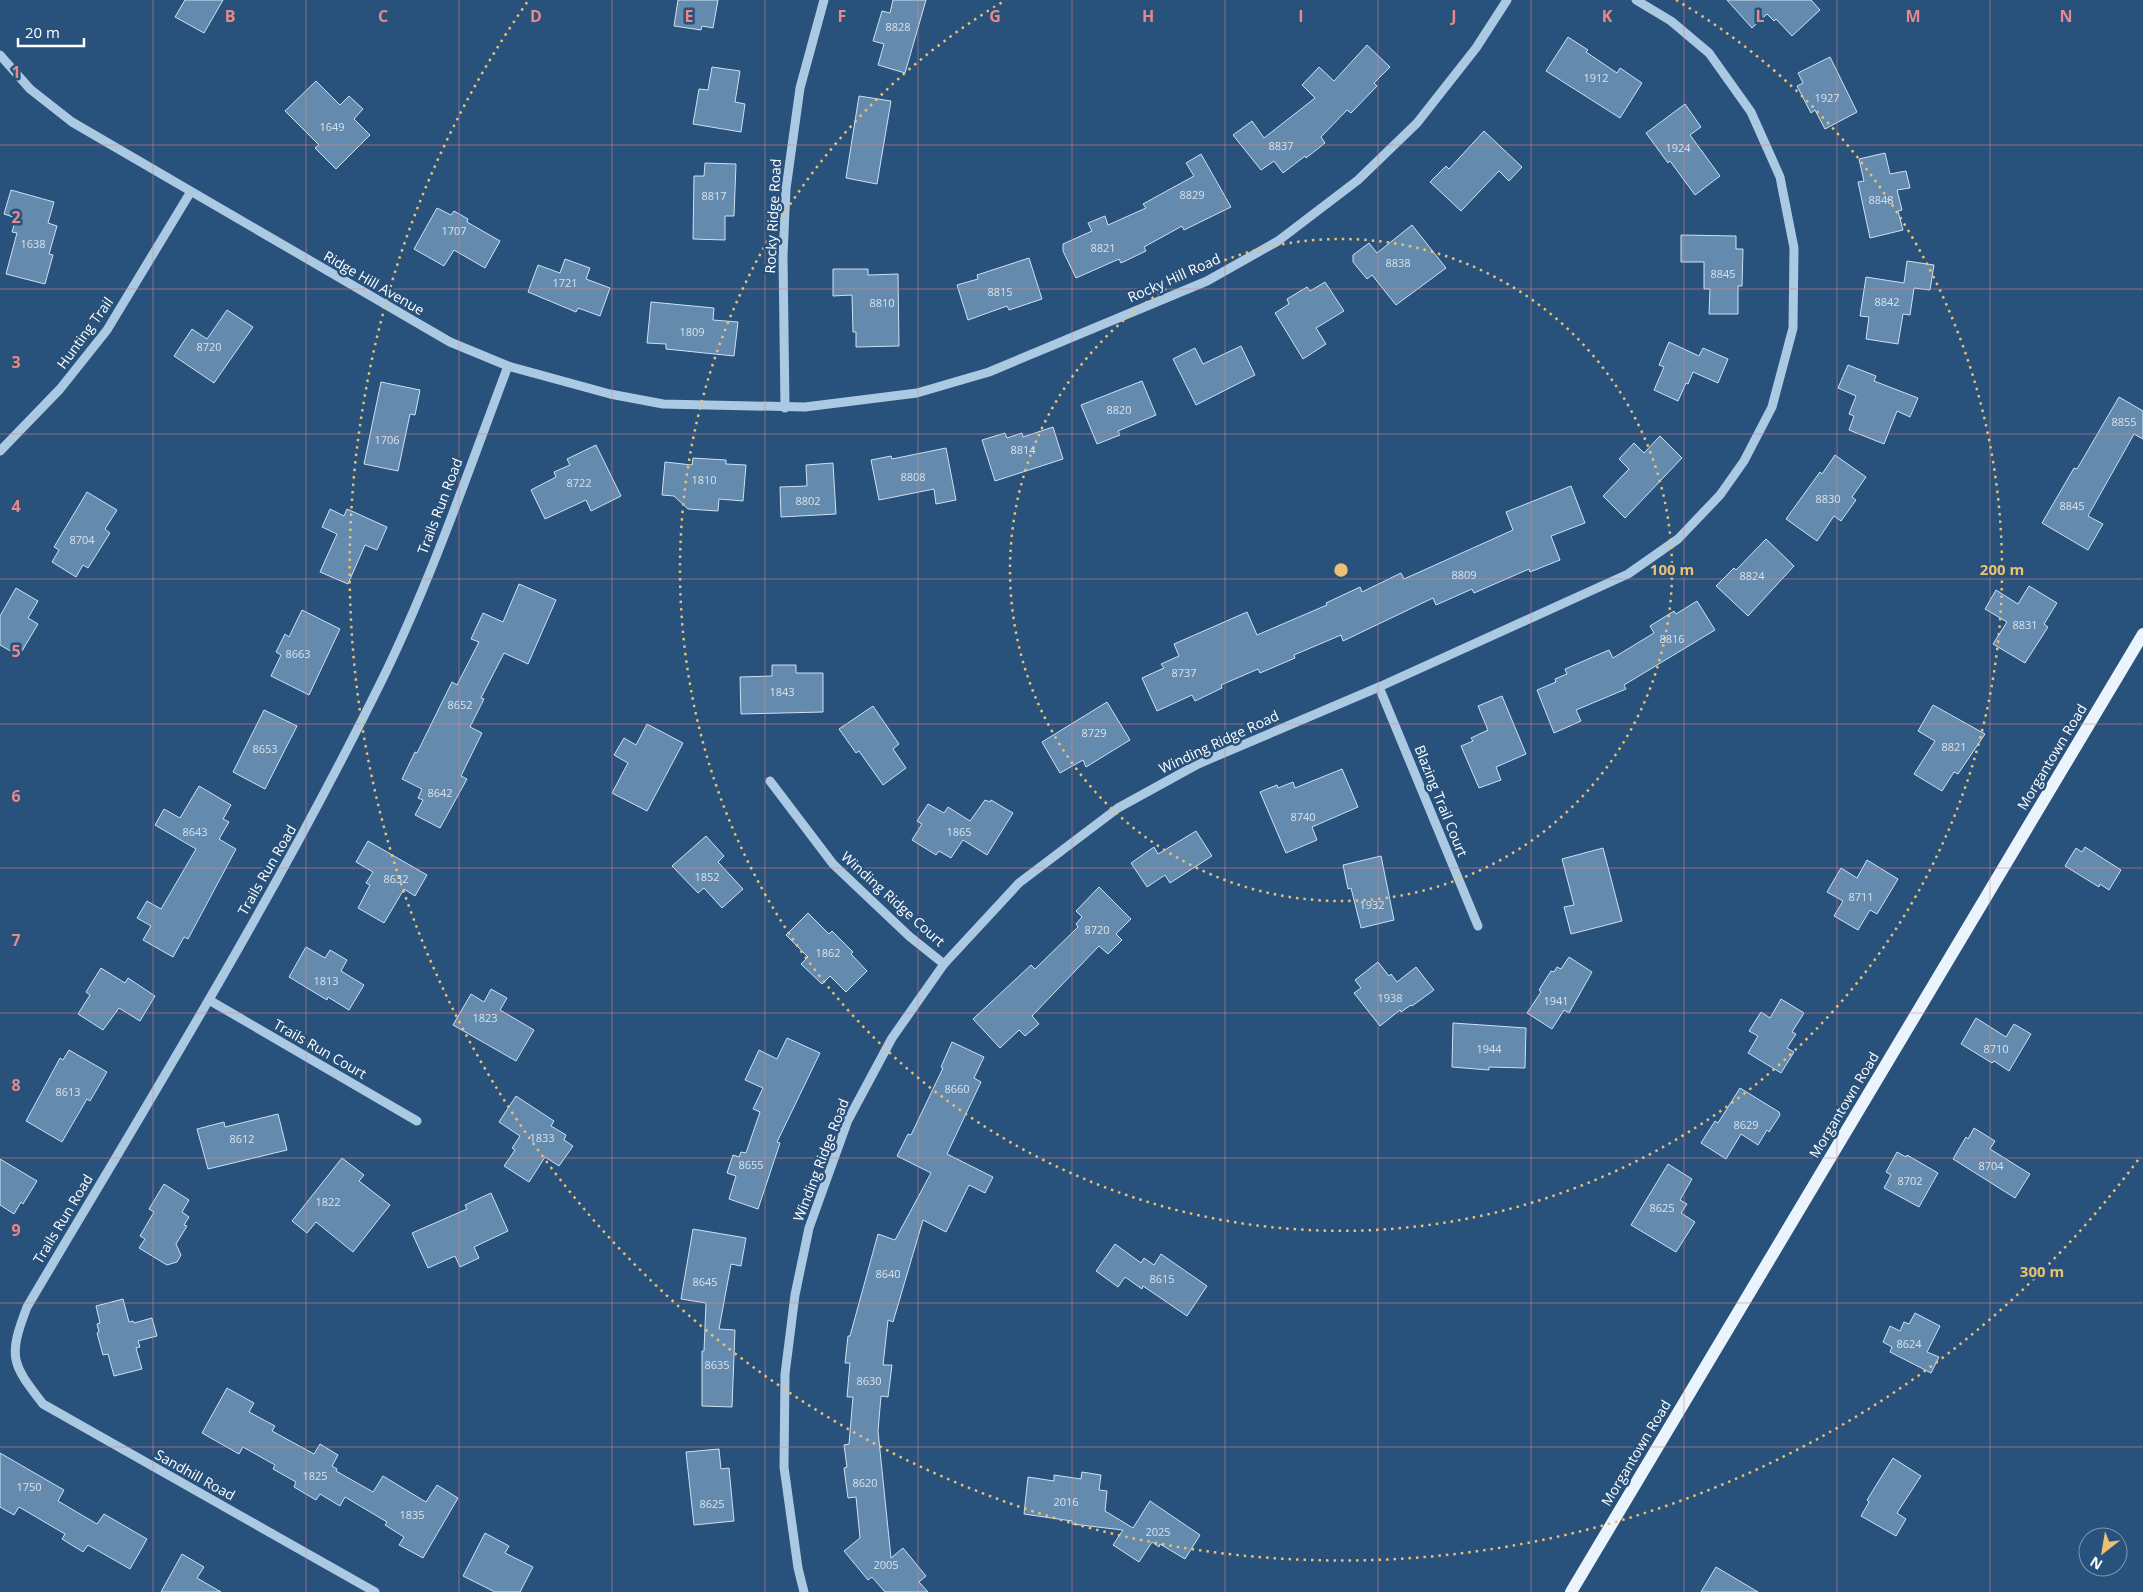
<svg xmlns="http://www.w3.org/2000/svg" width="2143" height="1592" viewBox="0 0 2143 1592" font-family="'Open Sans',sans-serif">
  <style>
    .building { fill: #648aae; stroke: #cee1f3 }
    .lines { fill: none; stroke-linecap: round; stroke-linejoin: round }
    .minor { stroke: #acc9e3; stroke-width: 9 }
    .major { stroke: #ebf3fc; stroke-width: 12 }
    .grid { fill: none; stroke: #e88989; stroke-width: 1; stroke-opacity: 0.55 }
    .ring { fill: none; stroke: #ebc072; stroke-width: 2.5; stroke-dasharray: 2.5 5 }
    .labels { text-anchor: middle; stroke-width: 5; stroke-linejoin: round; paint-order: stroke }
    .number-label { font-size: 11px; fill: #d8e2eb }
    .street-label { font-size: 14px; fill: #fff; stroke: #28517b }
    .grid-label { font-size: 16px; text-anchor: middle; font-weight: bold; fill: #e88989; stroke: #28517b; stroke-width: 5; stroke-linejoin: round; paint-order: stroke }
    .centre { fill: #ebc072; stroke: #28517b; stroke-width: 2.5 }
    .ring-label { font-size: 15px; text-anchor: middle; font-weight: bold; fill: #ebc072; stroke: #28517b; stroke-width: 5; stroke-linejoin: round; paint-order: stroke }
  </style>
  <rect width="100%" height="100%" fill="#28517b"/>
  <g class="building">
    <path d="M185 0H223L204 33 175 17Z"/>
    <path d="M678 0H718L713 28 702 26 701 30 674 26Z"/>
    <path d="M893 0H926L905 73 878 65 884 44 873 41 882 11 890 13Z"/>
    <path d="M1727 0H1811L1820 10 1792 36 1776 19 1774 21 1767 14 1752 28Z"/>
    <path d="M1568 37 1588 50 1586 52 1617 73 1620 68 1642 83 1620 118 1546 71Z"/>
    <path d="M1367 45 1390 67 1374 83 1377 86 1351 113 1347 110 1321 137 1325 143 1306 158 1305 156 1283 173 1274 161 1261 170 1233 135 1252 121 1264 138 1315 98 1302 85 1319 67 1334 81Z"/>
    <path d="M1830 57 1857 112 1825 129 1815 110 1811 113 1797 86 1803 83 1798 73Z"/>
    <path d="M712 67 740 71 735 102 745 104 741 132 693 124 699 89 708 90Z"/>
    <path d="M316 81 340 105 349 96 363 109 354 119 370 135 336 169 315 148 319 145 285 111Z"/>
    <path d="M859 96 891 101 877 184 846 178Z"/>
    <path d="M1685 104 1701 127 1690 135 1720 176 1695 195 1670 161 1668 163 1646 133Z"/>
    <path d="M1484 131 1522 167 1509 181 1499 171 1461 211 1430 182 1446 166 1449 169Z"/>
    <path d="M1885 153 1890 174 1906 171 1910 188 1897 190 1902 210 1898 211 1903 230 1870 238 1858 182 1864 181 1859 159Z"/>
    <path d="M1201 154 1231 207 1184 230 1182 226 1144 247 1146 251 1121 263 1119 259 1076 278 1063 251V244L1092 231 1088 223 1105 216 1108 225 1146 208 1143 204 1194 176 1186 163Z"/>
    <path d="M705 163 736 164 734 216H725V240L693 239 694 176H704Z"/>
    <path d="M11 190 54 202 48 223 57 226 49 254 53 255 45 284 6 274 17 233 12 232 16 218 4 214Z"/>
    <path d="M437 208 451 215 454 211 468 219 467 222 500 241 485 268 454 250 444 266 414 249Z"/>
    <path d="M1412 225 1446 268 1396 305 1372 275 1367 279 1353 262V255L1369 243 1377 253Z"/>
    <path d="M1681 235 1736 236V249H1743L1742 286H1738V314H1709L1710 289H1704V262H1681Z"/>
    <path d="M1029 258 1042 299 1009 310 1007 306 968 320 957 285 978 279 977 275Z"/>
    <path d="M565 259 590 268 586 279 610 288 600 316 578 308 576 312 528 292 538 265 560 273Z"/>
    <path d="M1907 261 1934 265 1930 290 1914 288 1910 315 1903 314 1898 344 1866 339 1869 317 1860 316 1866 277 1904 283Z"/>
    <path d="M833 269H868V275L898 274 899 346 856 347V332H853L852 295 833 296Z"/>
    <path d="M1325 282 1344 311 1316 328 1326 344 1303 359 1275 313 1289 304 1287 299 1307 287 1310 291Z"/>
    <path d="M651 302 714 308 713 320 738 322 734 356 666 349V344L647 343Z"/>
    <path d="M227 310 253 327 214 383 174 356 192 329 207 339Z"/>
    <path d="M1669 342 1699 356 1703 348 1728 359 1718 383 1693 372 1688 384 1686 383 1678 401 1654 390 1664 367 1659 365Z"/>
    <path d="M1241 346 1255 375 1196 405 1173 359 1195 348 1203 364Z"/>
    <path d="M1848 365 1876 376 1874 381 1918 398 1910 417 1897 411 1884 444 1849 430 1854 416 1849 414 1856 396 1838 388Z"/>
    <path d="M1142 381 1156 415 1118 431 1120 435 1097 444 1081 405Z"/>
    <path d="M381 382 420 390 415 415 410 414 398 471 364 464Z"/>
    <path d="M2119 397 2143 411V439L2134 434 2088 516 2103 524 2088 550 2042 523 2074 468 2077 469Z"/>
    <path d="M1053 427 1063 459 995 481 982 440 1005 433 1007 438 1022 433 1023 437Z"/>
    <path d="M1660 436 1682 458 1625 518 1603 496 1629 469 1619 459 1634 443 1644 453Z"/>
    <path d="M596 445 621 496 591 511 586 500 545 519 531 490 556 477 554 472 570 465 567 459Z"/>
    <path d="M946 448 956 500 936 504 934 489 879 500 871 460 891 456 892 459Z"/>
    <path d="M1835 455 1866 477 1852 497 1856 500 1841 521 1834 516 1817 541 1786 519 1820 472 1822 474Z"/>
    <path d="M693 458 726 460V464L746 465 743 501 719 499 718 511 688 509 674 496 662 495 665 462 692 465Z"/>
    <path d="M833 463 836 514 781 517 780 487 807 486 806 465Z"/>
    <path d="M1571 486 1585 523 1551 536 1560 560 1530 572 1529 569 1474 593 1472 589 1436 605 1433 598 1343 641 1341 635 1294 655 1295 658 1260 673 1258 669 1221 685 1222 688 1195 701 1192 695 1157 711 1142 678 1164 668 1161 664 1179 656 1174 644 1247 612 1257 635 1327 605 1326 603 1360 587 1362 592 1401 573 1404 579 1513 530 1506 512Z"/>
    <path d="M87 492 117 510 105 529 110 533 88 568 83 565 76 577 52 562 59 550 54 547Z"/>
    <path d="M330 509 344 516 347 509 387 527 377 550 365 545 348 584 320 572 337 534 322 527Z"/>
    <path d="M1766 539 1794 566 1748 616 1716 586 1734 568 1736 570Z"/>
    <path d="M519 584 556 600 528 664 504 653 481 698 484 699 470 727 482 733 461 776 467 779 440 828 415 815 423 800 418 798 422 789 402 779 415 752 417 753 452 682 457 685 479 642 471 639 483 613 503 622Z"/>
    <path d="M2029 586 2057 603 2044 624 2048 627 2025 663 1993 644 2007 622 1985 609 1996 590 2018 604Z"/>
    <path d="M16 588 38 601 28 618 38 624 19 656 0 645V616Z"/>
    <path d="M1697 601 1715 630 1624 685 1626 689 1576 710 1581 721 1554 733 1537 690 1556 682 1555 679 1567 674 1565 669 1609 650 1613 658 1654 633 1650 626 1674 611 1676 614Z"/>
    <path d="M302 610 340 629 309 695 271 676 281 655 276 652 285 634 289 637Z"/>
    <path d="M772 665H796V673H823V712L741 714 740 677 772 676Z"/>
    <path d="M1502 696 1526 754 1496 767 1501 780 1479 788 1461 746 1473 741 1471 738 1488 730 1478 706Z"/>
    <path d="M1107 702 1130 740 1086 767 1083 760 1060 773 1042 742Z"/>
    <path d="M1933 705 1985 734 1958 774 1954 772 1942 791 1914 774 1935 741 1918 731Z"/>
    <path d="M873 706 899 744 893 749 906 768 883 785 859 751 856 753 839 729Z"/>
    <path d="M264 710 297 726 265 789 233 772Z"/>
    <path d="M647 724 683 743 647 811 612 793 628 763 614 755 624 738 636 745Z"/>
    <path d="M1342 769 1358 807 1312 827 1317 840 1286 853 1260 792 1277 785 1278 788 1293 782 1295 788Z"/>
    <path d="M199 786 231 805 223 819 229 822 219 839 236 849 188 939 184 937 173 957 143 940 151 926 137 918 147 901 161 909 196 849 155 825 164 809 180 818Z"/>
    <path d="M985 800 990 802 991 800 1013 813 987 855 963 840 951 858 939 851 936 855 912 840 922 824 917 821 928 804 944 813 948 807 970 821Z"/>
    <path d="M1196 831 1212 856 1170 883 1165 875 1147 887 1131 863 1154 847 1158 854Z"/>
    <path d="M706 836 724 856 718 862 743 889 722 908 704 888 698 893 672 866Z"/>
    <path d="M368 841 427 875 415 896 404 889 384 923 358 908 370 885 366 883 373 872 356 862Z"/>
    <path d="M2085 847 2121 870 2109 890 2100 884 2099 887 2065 866 2076 848 2082 852Z"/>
    <path d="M1603 848 1622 921 1571 934 1564 907 1574 905 1562 859Z"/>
    <path d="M1381 856 1394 920 1361 928 1351 888 1348 889 1343 865Z"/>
    <path d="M1867 860 1898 879 1877 914 1870 910 1858 930 1834 916 1843 901 1827 892 1841 868 1857 878Z"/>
    <path d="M1099 887 1131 919 1116 934 1122 940 1108 954 1099 946 1032 1016 1039 1024 1025 1036 1019 1030 1000 1048 973 1019 1031 965 1035 969 1078 927 1076 924 1082 917 1076 911Z"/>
    <path d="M808 913 829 934 832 931 853 952 851 954 867 971 846 992 830 976 822 984 801 964 808 957 786 935Z"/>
    <path d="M306 947 325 958 330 950 347 960 341 971 364 985 349 1010 328 997 327 1000 289 977Z"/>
    <path d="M1569 957 1592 972 1569 1013 1564 1010 1552 1029 1527 1013 1541 992 1539 990 1551 971 1554 972 1557 967 1561 969Z"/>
    <path d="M1378 962 1389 976 1391 974 1397 982 1416 967 1434 990 1412 1006 1411 1005 1401 1012 1400 1010 1380 1026 1354 993 1361 988 1355 980Z"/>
    <path d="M101 968 125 983 128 978 155 996 140 1021 119 1008 103 1030 78 1014 90 995 86 992Z"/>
    <path d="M491 989 507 998 500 1010 534 1030 516 1061 453 1025 471 994 484 1002Z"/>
    <path d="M1781 999 1804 1013 1792 1032 1796 1034 1787 1048 1794 1052 1781 1073 1748 1053 1758 1036 1749 1031 1761 1012 1770 1018Z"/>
    <path d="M1976 1018 2006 1037 2014 1024 2031 1034 2009 1071 1994 1061 1992 1063 1961 1044Z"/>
    <path d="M1453 1023 1526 1028 1525 1068 1489 1067V1070L1452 1067Z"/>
    <path d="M787 1038 820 1053 777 1142 780 1143 758 1209 729 1199 736 1176 727 1173 733 1155 739 1157 741 1152 746 1153 760 1112 753 1109 763 1088 745 1080 759 1050 777 1059Z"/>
    <path d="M952 1042 984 1057 974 1078 981 1082 947 1154 993 1177 985 1193 969 1185 946 1232 923 1220 893 1322 888 1320 883 1365H892L888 1397 881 1396 878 1431 891 1558 903 1548 926 1576 919 1582 928 1592H885L872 1577 868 1580 844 1551 860 1538 856 1497 848 1498 844 1468 847 1467 844 1445 849 1444 853 1397H847L850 1363H845L848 1336H850L878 1234 895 1240 931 1173 897 1156 908 1134 911 1135 943 1068 941 1067Z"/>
    <path d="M69 1050 107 1072 90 1101 87 1099 62 1142 26 1121 60 1058 63 1060Z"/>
    <path d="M1740 1088 1779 1112 1780 1115 1769 1132 1767 1130 1758 1145 1741 1134 1726 1159 1701 1143 1715 1121 1718 1123Z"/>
    <path d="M516 1096 554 1121 551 1126 566 1135 564 1140 573 1146 559 1166 545 1157 529 1182 504 1166 515 1150 512 1148 520 1136 499 1122Z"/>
    <path d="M278 1114 287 1150 208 1169 197 1129 224 1122 225 1127Z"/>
    <path d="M1974 1128 1995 1141 1990 1149 2030 1174 2015 1198 1953 1159 1966 1137 1968 1139Z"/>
    <path d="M1897 1152 1906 1157 1907 1155 1938 1173 1919 1207 1884 1188 1891 1175 1886 1172Z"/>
    <path d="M342 1158 364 1175 359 1181 390 1205 353 1252 316 1222 307 1233 292 1221Z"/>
    <path d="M0 1159 37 1181 23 1204 21 1202 14 1214 0 1205Z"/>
    <path d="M1668 1164 1692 1179 1680 1200 1687 1204 1681 1213 1695 1222 1676 1252 1631 1225Z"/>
    <path d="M164 1184 189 1200 182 1212 189 1217 184 1225 187 1226 176 1244 181 1255 177 1262 167 1265 139 1248 145 1239 140 1236 154 1212 149 1209Z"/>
    <path d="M491 1193 508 1231 474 1247 479 1258 460 1267 455 1256 428 1268 412 1233 467 1209 465 1205Z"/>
    <path d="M693 1229 746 1238 741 1266 731 1264 719 1329 735 1330 732 1407 702 1406V1351H704L706 1303 681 1299Z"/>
    <path d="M1115 1244 1141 1263 1144 1258 1154 1265 1161 1254 1207 1286 1187 1316 1143 1286 1142 1289 1125 1277 1118 1287 1096 1271Z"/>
    <path d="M123 1299 129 1322 133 1321 134 1323 152 1318 157 1336 138 1341 140 1347 136 1348 142 1369 114 1376 108 1354 103 1355 97 1333 99 1332 97 1324 100 1323 96 1306Z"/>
    <path d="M1915 1313 1940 1326 1927 1352 1939 1357 1931 1373 1890 1352 1892 1347 1883 1342 1890 1326 1900 1331 1904 1322 1909 1324Z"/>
    <path d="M227 1388 254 1403 249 1412 275 1426 272 1431 314 1454 320 1444 338 1455 332 1466 337 1469 336 1471 373 1492 383 1476 426 1502 437 1485 458 1498 423 1558 399 1545 404 1537 385 1525 387 1522 345 1497 340 1506 320 1494 316 1500 294 1487 296 1482 273 1469 275 1465 243 1447 239 1454 202 1433Z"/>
    <path d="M719 1449 721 1469 729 1468 734 1521 694 1525 686 1452Z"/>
    <path d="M0 1453 64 1490 58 1501 97 1524 104 1514 147 1539 130 1569 88 1545 83 1552 62 1539 65 1534 19 1507 14 1515 0 1507Z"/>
    <path d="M1893 1458 1921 1476 1897 1513 1906 1519 1896 1536 1861 1516 1869 1502 1867 1500Z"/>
    <path d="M1082 1472 1101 1475 1099 1490 1107 1491 1105 1511 1133 1528 1150 1501 1200 1535 1185 1559 1160 1544 1159 1547 1152 1542 1139 1562 1113 1545 1123 1530 1072 1524V1521L1024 1514 1028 1477 1054 1481V1475L1081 1479Z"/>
    <path d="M485 1533 509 1546 505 1553 533 1567 520 1592H495L463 1576Z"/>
    <path d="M182 1554 204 1567 197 1578 221 1592H161Z"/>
    <path d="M1716 1567 1758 1592H1701Z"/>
  </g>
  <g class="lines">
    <g class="minor">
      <path d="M0 55 30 89 72 122 450 342 508 366 610 394 663 404 805 407 917 393 989 372 1207 281 1278 241 1358 180 1417 123 1476 48 1507 0"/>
      <path d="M785 408 783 256 786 189 800 88 824 0"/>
      <path d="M0 451 60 389 107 330 190 193"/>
      <path d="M1379 687 1478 926"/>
      <path d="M770 781 833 864 909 936 944 964"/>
      <path d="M209 1000 417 1121"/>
      <path d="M375 1592 43 1404C11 1363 8 1357 27 1307 149 1101 275 897 381 682 431 580 468 472 508 366"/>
      <path d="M804 1592 798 1568 784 1467 785 1374 795 1295 809 1228 848 1120 892 1038 944 964 1019 883 1118 808 1198 764 1379 687 1628 574 1678 539 1720 495 1744 461 1772 407 1793 328 1794 248 1780 177 1751 112 1709 53 1671 21 1636 0"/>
    </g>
    <path class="major" d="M1571 1592 2143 634"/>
  </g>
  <path class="grid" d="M153 0V1592M306 0V1592M459 0V1592M612 0V1592M765 0V1592M918 0V1592M1072 0V1592M1225 0V1592M1378 0V1592M1531 0V1592M1684 0V1592M1837 0V1592M1990 0V1592M0 145H2143M0 289H2143M0 434H2143M0 579H2143M0 724H2143M0 868H2143M0 1013H2143M0 1158H2143M0 1303H2143M0 1447H2143"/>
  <g class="ring">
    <circle cx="1341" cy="570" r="331"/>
    <path d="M1676 0A661 661 0 1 1 1006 0"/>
    <path d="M2138 1160A992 992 0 0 1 528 1"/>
  </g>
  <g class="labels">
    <g class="number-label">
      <text x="898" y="31">8828</text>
      <text x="1596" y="82">1912</text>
      <text x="1827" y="102">1927</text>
      <text x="332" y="131">1649</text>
      <text x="1281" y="150">8837</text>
      <text x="1678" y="152">1924</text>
      <text x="1192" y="199">8829</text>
      <text x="714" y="200">8817</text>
      <text x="1881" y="204">8848</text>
      <text x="454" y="235">1707</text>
      <text x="33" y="248">1638</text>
      <text x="1103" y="252">8821</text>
      <text x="1398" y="267">8838</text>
      <text x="1723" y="278">8845</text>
      <text x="565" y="287">1721</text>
      <text x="1000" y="296">8815</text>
      <text x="1887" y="306">8842</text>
      <text x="882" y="307">8810</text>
      <text x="692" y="336">1809</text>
      <text x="209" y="351">8720</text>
      <text x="1119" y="414">8820</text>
      <text x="2124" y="426">8855</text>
      <text x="387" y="444">1706</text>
      <text x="1023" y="454">8814</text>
      <text x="913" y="481">8808</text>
      <text x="704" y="484">1810</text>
      <text x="579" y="487">8722</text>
      <text x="1828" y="503">8830</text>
      <text x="808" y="505">8802</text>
      <text x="2072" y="510">8845</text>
      <text x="82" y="544">8704</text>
      <text x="1464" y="579">8809</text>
      <text x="1752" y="580">8824</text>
      <text x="2025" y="629">8831</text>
      <text x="1672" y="643">8816</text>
      <text x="298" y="658">8663</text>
      <text x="1184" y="677">8737</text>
      <text x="782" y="696">1843</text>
      <text x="460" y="709">8652</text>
      <text x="1094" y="737">8729</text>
      <text x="1954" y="751">8821</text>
      <text x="265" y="753">8653</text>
      <text x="440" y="797">8642</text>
      <text x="1303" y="821">8740</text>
      <text x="195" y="836">8643</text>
      <text x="959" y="836">1865</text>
      <text x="707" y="881">1852</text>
      <text x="396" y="883">8632</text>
      <text x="1861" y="901">8711</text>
      <text x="1372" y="909">1932</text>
      <text x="1097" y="934">8720</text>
      <text x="828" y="957">1862</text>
      <text x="326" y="985">1813</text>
      <text x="1390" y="1002">1938</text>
      <text x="1556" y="1005">1941</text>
      <text x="485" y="1022">1823</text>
      <text x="1489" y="1053">1944</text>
      <text x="1996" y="1053">8710</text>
      <text x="957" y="1093">8660</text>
      <text x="68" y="1096">8613</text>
      <text x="1746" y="1129">8629</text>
      <text x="542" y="1142">1833</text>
      <text x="242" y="1143">8612</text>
      <text x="751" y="1169">8655</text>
      <text x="1991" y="1170">8704</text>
      <text x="1910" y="1185">8702</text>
      <text x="328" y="1206">1822</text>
      <text x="1662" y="1212">8625</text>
      <text x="888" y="1278">8640</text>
      <text x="1162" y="1283">8615</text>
      <text x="705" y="1286">8645</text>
      <text x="1909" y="1348">8624</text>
      <text x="717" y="1369">8635</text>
      <text x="869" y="1385">8630</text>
      <text x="315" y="1480">1825</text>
      <text x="865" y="1487">8620</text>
      <text x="29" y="1491">1750</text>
      <text x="1066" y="1506">2016</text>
      <text x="712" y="1508">8625</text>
      <text x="412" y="1519">1835</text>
      <text x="1158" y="1536">2025</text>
      <text x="886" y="1569">2005</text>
    </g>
    <g class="street-label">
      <text transform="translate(773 216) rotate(-87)" y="5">Rocky Ridge Road</text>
      <text transform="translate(1174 278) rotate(-24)" y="5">Rocky Hill Road</text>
      <text transform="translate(374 283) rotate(30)" y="5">Ridge Hill Avenue</text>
      <text transform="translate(85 333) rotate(-54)" y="5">Hunting Trail</text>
      <text transform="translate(440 506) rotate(-69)" y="5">Trails Run Road</text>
      <text transform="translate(1219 742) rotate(-25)" y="5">Winding Ridge Road</text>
      <text transform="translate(2052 757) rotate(-59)" y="5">Morgantown Road</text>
      <text transform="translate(1441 801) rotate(68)" y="5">Blazing Trail Court</text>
      <text transform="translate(267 870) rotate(-60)" y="5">Trails Run Road</text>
      <text transform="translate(893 899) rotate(42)" y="5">Winding Ridge Court</text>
      <text transform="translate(320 1049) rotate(30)" y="5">Trails Run Court</text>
      <text transform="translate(1844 1105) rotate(-59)" y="5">Morgantown Road</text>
      <text transform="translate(821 1160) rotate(-69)" y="5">Winding Ridge Road</text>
      <text transform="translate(63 1219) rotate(-59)" y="5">Trails Run Road</text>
      <text transform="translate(1636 1453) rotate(-59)" y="5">Morgantown Road</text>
      <text transform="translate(195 1475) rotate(29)" y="5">Sandhill Road</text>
    </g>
  </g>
  <g class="grid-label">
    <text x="230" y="22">B</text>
    <text x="383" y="22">C</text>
    <text x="536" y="22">D</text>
    <text x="689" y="22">E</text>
    <text x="842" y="22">F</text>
    <text x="995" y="22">G</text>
    <text x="1148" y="22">H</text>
    <text x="1301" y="22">I</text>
    <text x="1454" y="22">J</text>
    <text x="1607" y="22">K</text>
    <text x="1760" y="22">L</text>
    <text x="1913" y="22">M</text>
    <text x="2066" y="22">N</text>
    <text x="16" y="78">1</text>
    <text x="16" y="223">2</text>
    <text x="16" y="368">3</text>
    <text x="16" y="512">4</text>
    <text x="16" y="657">5</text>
    <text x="16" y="802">6</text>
    <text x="16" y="946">7</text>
    <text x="16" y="1091">8</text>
    <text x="16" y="1236">9</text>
  </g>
  <circle cx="1341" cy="570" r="8" class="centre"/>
  <g class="ring-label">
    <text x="1672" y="575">100 m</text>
    <text x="2002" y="575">200 m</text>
    <text x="2042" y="1277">300 m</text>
  </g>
  <g transform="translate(2103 1552) rotate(211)"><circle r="24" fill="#28517b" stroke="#7e97b0"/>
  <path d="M0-4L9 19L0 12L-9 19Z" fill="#ebc072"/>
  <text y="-8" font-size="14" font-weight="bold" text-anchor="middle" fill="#ffffff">N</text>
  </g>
  <path d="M18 38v8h66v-8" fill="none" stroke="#ffffff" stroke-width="2.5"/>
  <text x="25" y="38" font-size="15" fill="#ffffff" stroke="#28517b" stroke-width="4" paint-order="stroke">20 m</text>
</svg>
